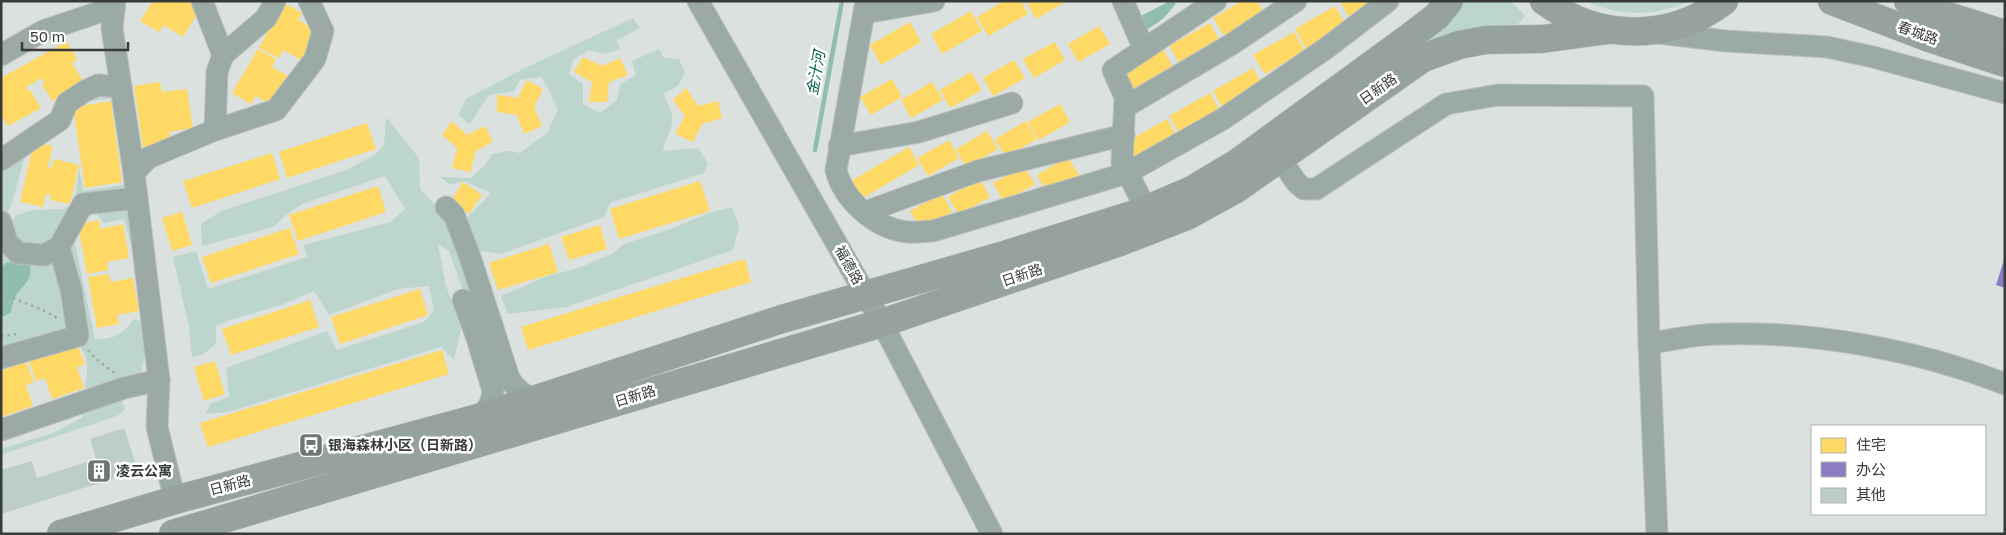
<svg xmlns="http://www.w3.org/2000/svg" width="2006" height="535" viewBox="0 0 2006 535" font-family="'Golos Text','Noto Sans SC',sans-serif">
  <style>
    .green { fill: #bcd5cd }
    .water { fill: #8fbdaf }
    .homes { fill: #ffd966 }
    .offices { fill: #8e7cc3 }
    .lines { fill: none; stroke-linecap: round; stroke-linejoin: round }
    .stream { stroke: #8fbdaf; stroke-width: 4.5 }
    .building { fill: #bdcdc8 }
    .minor-casing { stroke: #bbbfbe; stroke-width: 23 }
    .major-casing { stroke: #bbbfbe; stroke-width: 29 }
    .path { stroke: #a0aaa7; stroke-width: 2.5; stroke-dasharray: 2.5 4; stroke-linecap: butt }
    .minor { stroke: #9caaa5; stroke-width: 21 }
    .major { stroke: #95a29e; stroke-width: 28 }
    .labels { text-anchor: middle; stroke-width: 5; stroke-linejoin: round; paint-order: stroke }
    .street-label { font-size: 14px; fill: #373c3a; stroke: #fff }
    .poi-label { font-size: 14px; font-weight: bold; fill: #373c3a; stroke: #fff; text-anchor: start }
    .water-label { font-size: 15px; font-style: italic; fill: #05604d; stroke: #fff }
  </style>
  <rect width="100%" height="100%" fill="#dbe1df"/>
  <g class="green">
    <path d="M1465 1H1511L1525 16 1517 25 1480 28 1431 43 1426 37 1443 26Z"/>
    <path d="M1584 1H1690C1656 17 1619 16 1584 1Z"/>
    <path d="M633 18 640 28 617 40 620 49 606 54 589 50 573 60 569 74 583 84V104L600 113 617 100 620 84 636 75 632 61 659 49 664 58 679 59 685 73 678 86 663 94C678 120 672 125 662 151L698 148 708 163 704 173 610 203 604 217 501 254 470 249 465 220 491 193 464 181 451 185 440 177 471 178 486 164 492 154 509 151 520 153 547 133 558 109 542 77 520 80 514 91 489 95 470 124 458 115 466 99 525 68Z"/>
    <path d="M101 73 111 80 135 241 130 242 124 219 104 223 96 213 80 221 72 229 95 339C115 339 122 335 134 319L144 323 147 345 141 374 110 381 104 387 121 397 125 410 117 416 1 455V449L53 433 83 417C83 411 83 404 84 397 86 377 93 357 75 341L1 367V247L15 216 32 210 63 209 75 203 79 168 83 191 122 185 125 182 112 98 86 102 94 74Z"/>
    <path d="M386 117 419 158 420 189 435 205 439 199 471 291 464 293 449 251 438 244 446 286 461 328 454 360 441 347 228 412 206 414 210 404 229 397 226 368 327 331 337 350 424 322 434 310 429 286 398 289 329 315 314 291 284 304 227 321 216 326V344L202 355 192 357 189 327 173 257 196 251 208 289 307 257 304 245 390 222 405 209 385 176 302 204 285 216 273 227 202 246 201 224 221 211 346 170 375 155 384 145Z"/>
    <path d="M26 152 12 203 1 227V166Z"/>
    <path d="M732 207 739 226 733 250 566 307 508 314 501 296 548 276 579 268 613 253 624 244 671 229 709 213Z"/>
  </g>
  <g class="water">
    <path d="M1170 1 1176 3C1168 15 1159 23 1146 30L1139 17Z"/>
    <path d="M20 259 29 263C34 281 24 283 16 295 13 300 12 307 11 312L1 318V267L6 263Z"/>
  </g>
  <g class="homes">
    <path d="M153 1H190L201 8 183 37 164 25 159 32 140 21Z"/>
    <path d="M1004 1H1021L1028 14 988 36 977 17Z"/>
    <path d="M1026 1H1067L1036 19Z"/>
    <path d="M1242 1H1257L1265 14 1225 37 1213 18Z"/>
    <path d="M1340 1H1374L1348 16Z"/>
    <path d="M284 3 302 13 298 20 319 31 303 61 283 50 279 58 259 48Z"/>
    <path d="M1335 6 1346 25 1306 48 1295 29Z"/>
    <path d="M971 11 982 31 942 54 931 34Z"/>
    <path d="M910 22 921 42 881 65 870 45Z"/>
    <path d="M1210 23 1221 43 1181 66 1169 46Z"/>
    <path d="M1099 26 1110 44 1078 62 1068 44Z"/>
    <path d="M1294 32 1305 51 1265 74 1253 55Z"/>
    <path d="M67 41 77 60 72 63 84 83 52 101 42 84 44 82 42 78 26 87 28 91 30 90 41 108 8 126 1 115V107L3 106 1 102V78Z"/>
    <path d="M1055 42 1065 60 1034 78 1023 59Z"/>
    <path d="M258 49 276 59 272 67 292 78 275 107 256 96 251 104 232 93Z"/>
    <path d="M1163 49 1174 69 1134 92 1123 72Z"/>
    <path d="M583 57 602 66 620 58 628 75 609 82 607 102H589L592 82 574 72Z"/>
    <path d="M1014 60 1025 78 993 96 983 78Z"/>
    <path d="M1253 68 1264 88 1224 111 1213 91Z"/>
    <path d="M971 72 982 90 950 108 940 90Z"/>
    <path d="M892 79 902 97 871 115 860 97Z"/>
    <path d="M527 80 543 89 534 107 542 126 524 134 517 115 497 112V95L518 98Z"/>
    <path d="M160 82 162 92 187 89 193 128 169 132 171 144 143 147 134 86Z"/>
    <path d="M932 82 943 100 911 118 901 100Z"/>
    <path d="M686 88 698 106 718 101 722 118 702 124 693 142 675 134 685 116 673 100Z"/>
    <path d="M1210 93 1221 113 1181 136 1169 116Z"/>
    <path d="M111 101 122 182 85 188 73 107Z"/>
    <path d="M1060 104 1070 122 1039 140 1028 122Z"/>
    <path d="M1167 119 1178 139 1138 162 1126 142Z"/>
    <path d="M452 121 467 135 485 126 493 141 475 152 471 172 452 168 457 148 442 135Z"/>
    <path d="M1026 121 1037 139 1006 157 995 139Z"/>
    <path d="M367 123 376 149 287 178 279 152Z"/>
    <path d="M987 131 998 149 966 167 956 149Z"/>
    <path d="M949 140 959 158 928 176 917 158Z"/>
    <path d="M34 142 53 146 48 167 52 168 54 159 79 165 70 204 50 200 51 195 46 194 43 207 20 202Z"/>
    <path d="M909 147 919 165 856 202 846 184Z"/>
    <path d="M272 153 280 179 192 208 183 181Z"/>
    <path d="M1068 157 1079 175 1047 193 1037 175Z"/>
    <path d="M1024 166 1035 184 1004 202 993 183Z"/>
    <path d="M980 179 990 197 959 215 948 197Z"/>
    <path d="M700 181 710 211 619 239 610 209Z"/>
    <path d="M463 182 482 195 469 214 450 202Z"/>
    <path d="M378 186 386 212 298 241 289 215Z"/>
    <path d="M942 193 952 212 921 230 910 211Z"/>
    <path d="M182 212 192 245 172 251 162 218Z"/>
    <path d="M99 220 100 229 123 224 129 258 107 262 108 270 87 274 78 224Z"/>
    <path d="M600 225 607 249 569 260 561 237Z"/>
    <path d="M290 228 299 254 211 283 202 257Z"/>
    <path d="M549 244 558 272 498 290 489 263Z"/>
    <path d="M745 259 751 282 528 350 521 327Z"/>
    <path d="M109 274 111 282 133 278 139 311 117 315 119 324 97 328 88 277Z"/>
    <path d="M420 289 428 315 340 344 331 317Z"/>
    <path d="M310 300 319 327 231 355 222 329Z"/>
    <path d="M77 344 85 364 77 367 84 388 52 399 45 378 36 381 29 361Z"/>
    <path d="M442 350 449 374 208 447 200 423Z"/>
    <path d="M215 361 225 394 204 401 194 367Z"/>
    <path d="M26 362 34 382 26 385 33 406 1 417V371Z"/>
  </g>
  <path class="offices" d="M2004 260H2005V288L1996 285Z"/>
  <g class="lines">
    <path class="stream" d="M815 150 842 1"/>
  </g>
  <path class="building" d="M124 428 138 471 1 514V487L3 486 1 470 32 461 37 478 96 459 90 439Z"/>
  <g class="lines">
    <defs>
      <g id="minor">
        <path d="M115 1 112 28 134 173"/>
        <path d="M202 1 223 55"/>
        <path d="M698 1 882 323 992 534"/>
        <path d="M866 1 836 170C843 200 877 230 909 232 917 233 925 231 933 231L1127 173 1223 119 1328 47 1388 1"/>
        <path d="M1123 1 1144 49"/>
        <path d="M864 13 934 1"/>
        <path d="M1658 33 1726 41 1827 47 1873 57 2005 93"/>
        <path d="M1 55 43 31 114 7"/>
        <path d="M1125 107 1232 44 1296 1"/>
        <path d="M215 130 217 72 223 55 266 18 275 1"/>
        <path d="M839 146 919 132 1012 103"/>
        <path d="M1280 158 1296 182 1304 189H1316L1446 104 1498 95 1643 96 1649 343 1657 534"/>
        <path d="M1 160 60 120 67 103 85 91 98 85 121 87"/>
        <path d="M446 207 454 215 470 257 509 378C516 390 524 395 537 400"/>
        <path d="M1146 209 1122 162 1125 97 1113 70 1216 1"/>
        <path d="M865 212 978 171 1124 135"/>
        <path d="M1 222 7 242 18 253 44 255 59 247 83 204 137 198"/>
        <path d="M463 300 476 335"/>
        <path d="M1649 343C1672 340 1697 334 1721 334 1814 331 1918 350 2005 384"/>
        <path d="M1 358 78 336 71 289 59 247"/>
        <path d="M478 418C487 410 492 403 493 391L476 335 493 328"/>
        <path d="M1 430 124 388 159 380"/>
        <path d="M175 500 157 427 159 380 134 173 148 158 215 130 276 110 315 59 323 31 309 1"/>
      </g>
      <g id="major">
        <path d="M1544 1C1599 41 1669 42 1724 1"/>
        <path d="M1832 1 1929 38 2005 63"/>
        <path d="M1908 1 1935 12 2005 34"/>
        <path d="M61 534 175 500 478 418 782 319 1001 256 1138 213 1192 190 1237 163 1407 39 1437 16 1449 1"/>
        <path d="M173 534 882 323 1120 242 1187 216 1236 189 1423 58 1459 45 1485 40 1542 39 1608 30"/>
      </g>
    </defs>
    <use href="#minor" class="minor-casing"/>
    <use href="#major" class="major-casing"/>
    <g class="path">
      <path d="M1 293 45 311 59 319"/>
      <path d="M1 336 17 334"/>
      <path d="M88 350 96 359 116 374"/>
    </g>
    <use href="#minor" class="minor"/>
    <use href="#major" class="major"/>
  </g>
  <defs>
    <symbol id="bus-square" viewBox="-11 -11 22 22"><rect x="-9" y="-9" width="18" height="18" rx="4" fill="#707674" stroke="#fff"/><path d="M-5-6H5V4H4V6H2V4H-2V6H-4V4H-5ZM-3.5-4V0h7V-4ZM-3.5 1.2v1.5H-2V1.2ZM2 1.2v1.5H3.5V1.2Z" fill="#fff"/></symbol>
    <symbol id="building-square" viewBox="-11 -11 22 22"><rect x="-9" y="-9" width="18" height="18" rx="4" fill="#707674" stroke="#fff"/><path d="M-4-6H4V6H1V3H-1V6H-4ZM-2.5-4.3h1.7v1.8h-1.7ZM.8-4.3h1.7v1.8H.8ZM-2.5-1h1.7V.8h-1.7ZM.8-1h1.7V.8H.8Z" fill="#fff"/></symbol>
  </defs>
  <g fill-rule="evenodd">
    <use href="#bus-square" x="297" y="431" width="28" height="28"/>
    <use href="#building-square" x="85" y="457" width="28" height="28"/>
  </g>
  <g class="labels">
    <g class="street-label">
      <text transform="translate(1918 33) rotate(20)" y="5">春城路</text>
      <text transform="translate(1378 89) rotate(-35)" y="5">日新路</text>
      <text transform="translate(849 265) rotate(61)" y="5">福德路</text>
      <text transform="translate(1022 275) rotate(-19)" y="5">日新路</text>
      <text transform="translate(635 396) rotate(-17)" y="5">日新路</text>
      <text transform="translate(230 485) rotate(-15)" y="5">日新路</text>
    </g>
    <g class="poi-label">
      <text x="328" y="450">银海森林小区（日新路）</text>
      <text x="116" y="476">凌云公寓</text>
    </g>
    <g class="water-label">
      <text transform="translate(816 73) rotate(-80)" y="5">金汁河</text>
    </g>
  </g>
  <rect width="2006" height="535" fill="none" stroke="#373c3a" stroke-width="5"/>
  <rect x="1811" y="425" width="175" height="90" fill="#ffffff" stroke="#afb1b0"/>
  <rect x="1821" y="438" width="25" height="15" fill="#ffd966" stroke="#afb1b0"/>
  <text x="1856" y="450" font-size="15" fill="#373c3a">住宅</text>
  <rect x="1821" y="462" width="25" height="15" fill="#8e7cc3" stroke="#afb1b0"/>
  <text x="1856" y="475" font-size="15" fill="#373c3a">办公</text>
  <rect x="1821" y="488" width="25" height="15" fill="#bdcdc8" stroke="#afb1b0"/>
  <text x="1856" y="500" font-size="15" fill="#373c3a">其他</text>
  <path d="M22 42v8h106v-8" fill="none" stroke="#373c3a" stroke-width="2.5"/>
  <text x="30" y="42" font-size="15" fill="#373c3a" stroke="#ffffff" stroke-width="4" paint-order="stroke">50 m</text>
</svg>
